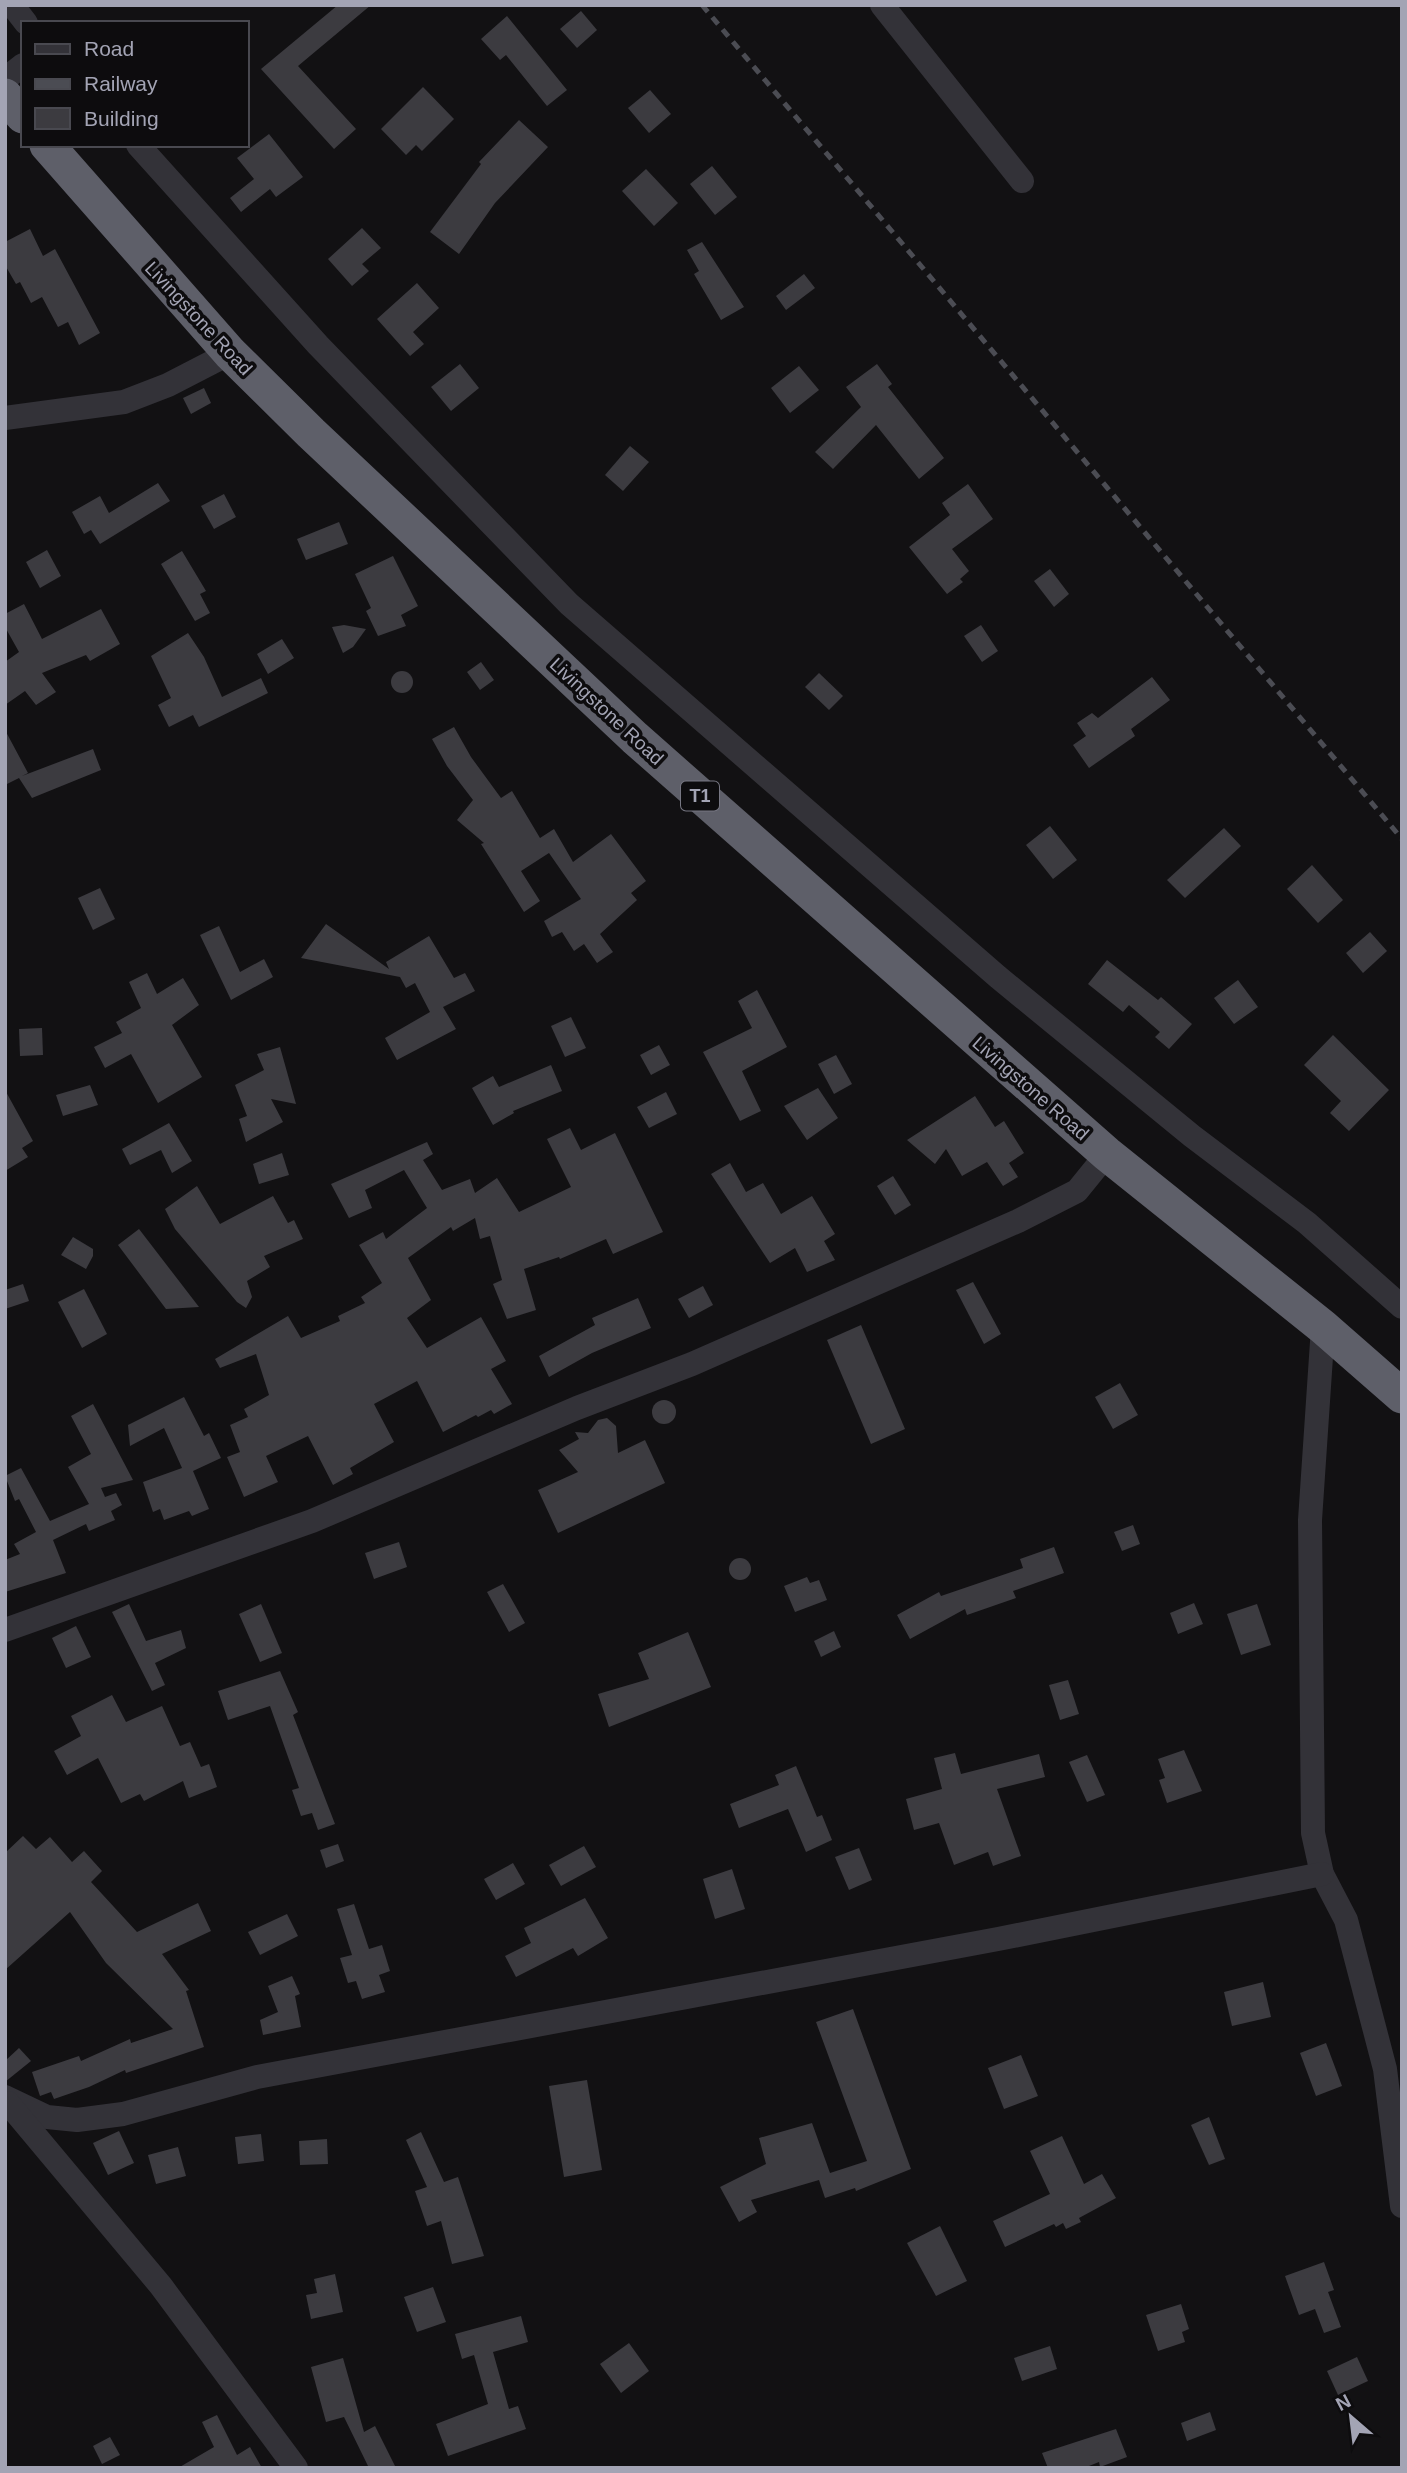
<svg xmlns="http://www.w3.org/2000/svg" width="1407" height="2473" viewBox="0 0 1407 2473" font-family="Arial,sans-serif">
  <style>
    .building { fill: #3c3b40 }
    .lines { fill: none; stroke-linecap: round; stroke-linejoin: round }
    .minor { stroke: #333238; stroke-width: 24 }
    .highway { stroke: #5e5f69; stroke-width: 35 }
    .rail { stroke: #4b4c53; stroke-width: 5; stroke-dasharray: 9 7; stroke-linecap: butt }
    .labels { text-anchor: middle; stroke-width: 7; stroke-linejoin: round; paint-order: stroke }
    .shield { fill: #0d0c0e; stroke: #767682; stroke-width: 2 }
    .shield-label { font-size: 18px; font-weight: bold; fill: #a3a4b4 }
    .street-label { font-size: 19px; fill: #a3a4b4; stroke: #0d0c0e }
  </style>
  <rect width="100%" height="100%" fill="#121113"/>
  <g class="building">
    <path d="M338 5H371L298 66 356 129 334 149 261 69Z"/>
    <path d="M581 11 597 30 577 48 560 29Z"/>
    <path d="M507 16 567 90 547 106 506 55 500 60 481 39Z"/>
    <path d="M423 87 454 119 422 151 416 145 406 155 381 129Z"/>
    <path d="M650 90 671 114 649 133 628 108Z"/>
    <path d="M519 120 548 147 495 203 459 254 430 232 481 164 479 162Z"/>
    <path d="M269 134 303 177 276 197 270 189 241 212 230 198 254 179 237 158Z"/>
    <path d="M712 166 737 197 715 215 690 184Z"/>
    <path d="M646 169 678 203 654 226 622 191Z"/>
    <path d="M362 228 381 248 362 264 369 271 352 286 328 259Z"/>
    <path d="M30 229 43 256 55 249 100 333 79 345 68 322 58 327 42 297 31 303 20 282 16 284 5 265V242Z"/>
    <path d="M702 242 744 307 721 320 694 274 699 271 687 250Z"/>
    <path d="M804 274 815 288 786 310 776 296Z"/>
    <path d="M417 283 439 308 413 332 424 344 410 356 377 319Z"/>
    <path d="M460 364 479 388 451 411 431 387Z"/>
    <path d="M877 364 892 384 888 387 944 458 919 479 876 425 833 469 815 452 861 407 846 387Z"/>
    <path d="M799 366 819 390 790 413 771 388Z"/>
    <path d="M204 388 211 403 191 414 183 398Z"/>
    <path d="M630 446 649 462 623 491 605 475Z"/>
    <path d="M158 483 170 501 100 544 91 530 84 534 72 512 100 496 109 513Z"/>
    <path d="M968 484 993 519 952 549 969 571 960 579 963 582 947 594 909 547 950 515 942 503Z"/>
    <path d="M224 494 236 517 214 529 201 506Z"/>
    <path d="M339 522 348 544 306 560 297 539Z"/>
    <path d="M47 550 61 576 40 588 26 562Z"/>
    <path d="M182 551 206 591 200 594 210 613 195 621 161 564Z"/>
    <path d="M393 556 418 606 401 615 406 626 378 636 366 611 371 608 355 574Z"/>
    <path d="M1050 569 1069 594 1054 607 1034 581Z"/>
    <path d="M24 604 42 639 101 609 120 644 90 661 86 655 42 673 56 692 36 705 25 691 5 705V662L19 652 5 627V614Z"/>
    <path d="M344 625 366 629 353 647 343 653 332 627Z"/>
    <path d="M981 625 998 651 982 662 964 636Z"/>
    <path d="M188 633 204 657 222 697 261 678 268 693 199 727 193 715 169 727 158 705 171 698 151 656Z"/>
    <path d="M282 639 294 658 268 674 257 654Z"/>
    <path d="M481 662 494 680 480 690 467 672Z"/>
    <circle cx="402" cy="682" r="11"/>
    <path d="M819 673 843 696 829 710 805 687Z"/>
    <path d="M1152 677 1170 700 1131 729 1135 736 1089 768 1073 745 1086 736 1077 723 1092 713 1098 718Z"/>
    <path d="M454 727 471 757 501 798 512 791 540 838 554 829 573 862 611 834 646 881 631 893 637 900 600 934 613 952 597 963 584 944 574 951 562 932 552 937 544 921 581 899 549 853 521 871 540 901 524 912 481 844 484 843 457 820 473 800 447 766 432 739Z"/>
    <path d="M5 730 28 773 22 776 93 749 101 770 32 798 19 778 5 785Z"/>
    <path d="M1050 826 1077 860 1053 879 1026 845Z"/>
    <path d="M1224 828 1241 846 1185 898 1167 880Z"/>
    <path d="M1312 865 1343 900 1318 923 1287 889Z"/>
    <path d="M100 888 115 919 93 930 78 898Z"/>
    <path d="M326 924 389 969 386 962 429 936 454 978 465 973 475 991 443 1007 456 1029 397 1060 385 1038 430 1012 415 983 406 988 400 977 301 958Z"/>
    <path d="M219 926 240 972 264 959 273 977 231 1000 200 935Z"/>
    <path d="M1370 932 1387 951 1363 973 1346 953Z"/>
    <path d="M1107 960 1158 1000 1161 997 1192 1024 1169 1049 1155 1037 1160 1032 1129 1005 1123 1012 1088 984Z"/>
    <path d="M147 973 157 994 183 978 199 1005 172 1025 202 1077 158 1103 131 1054 105 1068 94 1047 122 1033 116 1022 141 1008 129 982Z"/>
    <path d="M1238 980 1258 1007 1234 1024 1214 998Z"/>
    <path d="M757 990 787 1047 742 1071 761 1111 740 1121 703 1052 752 1028 738 1001Z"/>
    <path d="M571 1017 586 1048 565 1057 551 1026Z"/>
    <path d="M42 1028 43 1055 20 1056 19 1029Z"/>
    <path d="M1333 1035 1389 1090 1349 1131 1330 1113 1341 1101 1304 1065Z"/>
    <path d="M659 1045 670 1065 651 1075 640 1055Z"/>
    <path d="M280 1047 296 1104 271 1099 283 1122 246 1142 239 1119 247 1116 235 1085 264 1070 257 1054Z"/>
    <path d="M836 1055 852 1084 834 1094 818 1064Z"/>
    <path d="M551 1065 562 1091 513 1111 514 1113 493 1125 472 1088 493 1076 499 1087Z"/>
    <path d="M90 1085 98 1105 63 1116 56 1095Z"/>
    <path d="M818 1088 838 1118 807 1140 784 1106Z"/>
    <path d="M5 1090 33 1141 22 1148 28 1157 5 1171Z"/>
    <path d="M666 1092 677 1114 649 1128 637 1107Z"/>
    <path d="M975 1096 995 1127 1004 1121 1024 1153 1009 1163 1018 1177 1003 1186 987 1162 962 1176 946 1149 935 1164 907 1140Z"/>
    <path d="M169 1123 192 1161 172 1173 161 1150 130 1165 122 1149Z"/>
    <path d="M570 1128 581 1150 615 1133 663 1232 613 1254 606 1239 560 1259 559 1257 524 1269 536 1310 507 1319 493 1284 502 1280 490 1236 480 1239 475 1218 453 1231 451 1227 408 1258 431 1300 407 1318 427 1348 481 1317 506 1361 491 1369 512 1404 494 1414 491 1410 478 1417 476 1415 443 1432 417 1381 374 1404 394 1442 350 1468 353 1474 333 1485 308 1436 266 1456 278 1482 244 1497 227 1457 240 1452 230 1425 248 1417 244 1409 269 1395 256 1354 220 1368 215 1359 288 1316 301 1338 340 1321 338 1316 365 1303 361 1297 382 1283 359 1245 383 1232 386 1239 427 1208 404 1170 365 1190 372 1208 349 1218 331 1184 427 1142 433 1154 423 1160 442 1190 470 1179 475 1193 497 1178 519 1212 571 1187 547 1139Z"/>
    <path d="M282 1153 289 1175 259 1184 253 1164Z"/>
    <path d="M730 1163 746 1192 763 1183 781 1214 812 1196 835 1234 824 1241 835 1260 807 1272 795 1248 770 1263 711 1174Z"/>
    <path d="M893 1176 911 1205 895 1215 877 1186Z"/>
    <path d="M197 1186 220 1224 273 1196 288 1223 294 1220 303 1239 264 1256 270 1267 247 1281 252 1297 246 1308 237 1302 175 1229 165 1209Z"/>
    <path d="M139 1229 199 1307 166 1309 118 1245Z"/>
    <path d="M73 1237 93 1249V1256L86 1269 61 1255Z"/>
    <path d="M973 1282 1001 1334 984 1344 956 1290Z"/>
    <path d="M23 1284 29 1301 5 1309V1290Z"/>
    <path d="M703 1286 713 1305 689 1318 678 1299Z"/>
    <path d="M84 1289 107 1334 82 1348 58 1302Z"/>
    <path d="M638 1298 651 1328 592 1353 549 1377 539 1356 595 1325 592 1318Z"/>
    <path d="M861 1325 905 1429 871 1444 827 1340Z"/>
    <path d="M1120 1383 1138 1415 1113 1429 1095 1397Z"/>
    <path d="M184 1397 204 1436 209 1433 221 1458 193 1471 209 1509 192 1516 189 1511 164 1520 160 1509 153 1512 143 1482 182 1468 164 1428 130 1446 128 1425Z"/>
    <circle cx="664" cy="1412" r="12"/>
    <path d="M93 1404 133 1480 101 1488 105 1497 116 1493 122 1505 111 1511 115 1520 89 1531 86 1524 53 1540 66 1573 5 1592V1560L20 1554 14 1544 36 1532 19 1499 15 1501 5 1476 21 1468 50 1521 89 1504 68 1467 91 1454 71 1416Z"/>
    <path d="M607 1418 616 1426 618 1453 645 1440 665 1483 558 1533 538 1490 578 1472 559 1450 579 1439 575 1432 588 1433 598 1420Z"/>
    <path d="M1133 1525 1140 1544 1122 1551 1114 1532Z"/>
    <path d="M399 1542 407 1567 374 1579 365 1553Z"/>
    <path d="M1054 1547 1064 1573 1013 1591 1016 1598 967 1615 965 1609 910 1639 897 1615 939 1592 941 1596 1023 1568 1020 1559Z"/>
    <circle cx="740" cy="1569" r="11"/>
    <path d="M807 1577 810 1583 819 1580 827 1600 795 1612 784 1586Z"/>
    <path d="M503 1584 525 1623 509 1632 487 1592Z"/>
    <path d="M1194 1603 1203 1624 1178 1634 1170 1613Z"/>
    <path d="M129 1604 146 1641 181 1630 186 1648 155 1663 165 1685 152 1691 112 1612Z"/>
    <path d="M261 1604 282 1653 260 1662 239 1614Z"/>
    <path d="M1257 1604 1271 1645 1241 1655 1227 1614Z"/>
    <path d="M76 1626 91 1657 66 1668 52 1638Z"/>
    <path d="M834 1631 841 1647 821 1657 814 1641Z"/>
    <path d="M688 1632 711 1687 609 1727 598 1694 649 1679 638 1653Z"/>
    <path d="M280 1671 298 1712 293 1715 335 1824 318 1830 312 1813 301 1816 292 1790 299 1788 270 1706 228 1720 218 1691Z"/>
    <path d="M1068 1680 1079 1714 1060 1720 1049 1685Z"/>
    <path d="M112 1695 126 1722 162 1706 180 1746 190 1742 201 1767 209 1764 217 1787 189 1798 183 1781 144 1801 140 1794 121 1803 98 1758 67 1775 54 1751 81 1736 71 1716Z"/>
    <path d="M1184 1750 1202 1791 1167 1803 1159 1780 1165 1778 1158 1759Z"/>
    <path d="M955 1753 961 1774 1039 1754 1045 1777 997 1789 1021 1856 993 1866 988 1852 954 1865 939 1823 914 1830 906 1799 942 1789 934 1758Z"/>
    <path d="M1087 1755 1105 1795 1087 1802 1069 1762Z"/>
    <path d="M796 1766 817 1817 822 1815 832 1840 806 1852 788 1809 739 1828 730 1804 779 1785 775 1775Z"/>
    <path d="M23 1836 36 1849 50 1837 72 1862 84 1851 102 1871 91 1882 137 1932 198 1903 211 1931 162 1954 189 1990 186 1991 204 2047 126 2073 125 2070 89 2087 54 2099 51 2092 40 2096 32 2072 79 2056 81 2061 130 2039 131 2043 173 2029 106 1963 70 1912 5 1970V1853Z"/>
    <path d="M338 1844 344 1861 326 1868 320 1850Z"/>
    <path d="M584 1846 596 1867 561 1886 549 1865Z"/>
    <path d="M859 1848 872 1880 849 1890 835 1857Z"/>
    <path d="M513 1863 525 1884 496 1900 484 1879Z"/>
    <path d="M732 1869 745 1909 715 1919 703 1879Z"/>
    <path d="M585 1898 608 1938 578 1956 573 1948 516 1977 505 1956 531 1943 524 1928Z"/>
    <path d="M354 1904 369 1949 382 1945 390 1971 379 1975 385 1992 362 1999 356 1981 348 1983 340 1958 352 1955 337 1909Z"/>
    <path d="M287 1914 298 1936 260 1955 248 1932Z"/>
    <path d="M292 1976 300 1994 295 1996 301 2027 263 2035 260 2020 278 2012 268 1986Z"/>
    <path d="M1263 1982 1271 2017 1232 2026 1224 1992Z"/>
    <path d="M853 2009 911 2169 856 2191 855 2188 825 2198 819 2180 751 2200 757 2212 739 2222 720 2187 766 2164 759 2138 812 2123 830 2173 867 2161 816 2022Z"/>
    <path d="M1326 2043 1342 2086 1316 2096 1300 2053Z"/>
    <path d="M19 2048 31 2061 5 2082V2061Z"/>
    <path d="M1021 2055 1038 2096 1004 2109 988 2068Z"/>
    <path d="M587 2080 602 2170 564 2177 549 2086Z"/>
    <path d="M1209 2117 1225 2159 1209 2165 1191 2125Z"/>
    <path d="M119 2131 134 2163 108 2175 93 2143Z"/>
    <path d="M421 2132 444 2182 458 2177 484 2256 452 2264 441 2221 427 2226 415 2191 427 2187 406 2140Z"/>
    <path d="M261 2134 264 2161 238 2164 235 2137Z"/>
    <path d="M1062 2136 1084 2184 1102 2174 1116 2198 1079 2218 1081 2222 1066 2229 1063 2223 1056 2227 1054 2224 1005 2247 993 2221 1050 2194 1030 2151Z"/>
    <path d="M327 2139 328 2164 300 2165 299 2141Z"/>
    <path d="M178 2147 186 2176 156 2184 148 2155Z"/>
    <path d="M940 2226 967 2281 936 2296 907 2243Z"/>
    <path d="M1324 2262 1334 2290 1328 2292 1341 2327 1324 2333 1315 2309 1299 2315 1285 2276Z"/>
    <path d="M335 2274 343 2312 311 2319 306 2295 317 2293 314 2279Z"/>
    <path d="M433 2287 446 2322 417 2332 404 2297Z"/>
    <path d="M1181 2304 1189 2329 1182 2332 1185 2342 1158 2351 1146 2315Z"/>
    <path d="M521 2316 528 2342 493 2352 509 2409 518 2406 526 2429 448 2456 436 2424 488 2404 474 2355 462 2359 455 2334Z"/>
    <path d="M629 2343 649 2371 621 2393 600 2364Z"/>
    <path d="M1050 2346 1057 2369 1022 2381 1014 2358Z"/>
    <path d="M1357 2357 1368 2381 1338 2395 1327 2371Z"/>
    <path d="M343 2358 364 2432 375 2426 396 2468H369L344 2417 326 2422 311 2367Z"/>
    <path d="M1210 2412 1216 2430 1187 2441 1181 2423Z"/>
    <path d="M217 2415 237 2455 250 2447 262 2468H178L214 2447 202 2422Z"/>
    <path d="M1116 2429 1127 2457 1100 2467 1099 2462 1084 2468H1048L1042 2453Z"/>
    <path d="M110 2437 120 2455 102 2464 93 2446Z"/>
  </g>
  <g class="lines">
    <g class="minor">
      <path d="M12 5 26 23"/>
      <path d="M882 5 1022 181"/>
      <path d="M5 79 23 65"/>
      <path d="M138 145 318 345 569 604 998 977 1192 1136 1307 1223 1402 1307"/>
      <path d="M5 418 124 402 168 385 230 353"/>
      <path d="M1323 1327 1310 1520 1313 1833 1322 1874 1346 1920 1385 2069 1402 2206"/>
      <path d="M5 1630 312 1521 577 1408 692 1364 1018 1221 1077 1191 1107 1154"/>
      <path d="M5 2097 47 2117 77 2120 123 2114 257 2077 998 1939 1322 1874"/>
      <path d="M8 2103 161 2286 296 2468"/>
    </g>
    <g class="highway">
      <path d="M5 96 23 116"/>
      <path d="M47 145 230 353 311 433 635 738 1107 1154 1323 1327 1402 1396"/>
    </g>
    <path class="rail" d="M702 5 1402 839"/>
  </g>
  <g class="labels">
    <rect class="shield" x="681" y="781.5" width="38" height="29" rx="5"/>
    <g class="shield-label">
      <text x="700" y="802">T1</text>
    </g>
    <g class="street-label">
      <text transform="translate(199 318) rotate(47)" y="7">Livingstone Road</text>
      <text transform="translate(607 711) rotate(43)" y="7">Livingstone Road</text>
      <text transform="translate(1031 1088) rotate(41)" y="7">Livingstone Road</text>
    </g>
  </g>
  <rect width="1407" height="2473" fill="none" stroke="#a3a4b4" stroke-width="14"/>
  <rect x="21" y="21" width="228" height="126" fill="#0d0c0e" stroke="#494950" stroke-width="2"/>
  <rect x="35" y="44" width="35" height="10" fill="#333238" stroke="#494950" stroke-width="2"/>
  <text x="84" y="56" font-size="21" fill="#a3a4b4">Road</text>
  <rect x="35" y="79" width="35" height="10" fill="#4b4c53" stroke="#494950" stroke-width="2"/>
  <text x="84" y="91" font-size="21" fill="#a3a4b4">Railway</text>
  <rect x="35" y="108" width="35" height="21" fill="#3c3b40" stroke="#494950" stroke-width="2"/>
  <text x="84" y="126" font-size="21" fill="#a3a4b4">Building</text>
  <g transform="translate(1351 2417) rotate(332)" stroke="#0d0c0e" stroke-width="5" paint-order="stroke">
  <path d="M0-5L12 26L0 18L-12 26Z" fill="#a3a4b4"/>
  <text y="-10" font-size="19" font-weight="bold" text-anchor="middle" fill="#a3a4b4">N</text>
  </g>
</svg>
